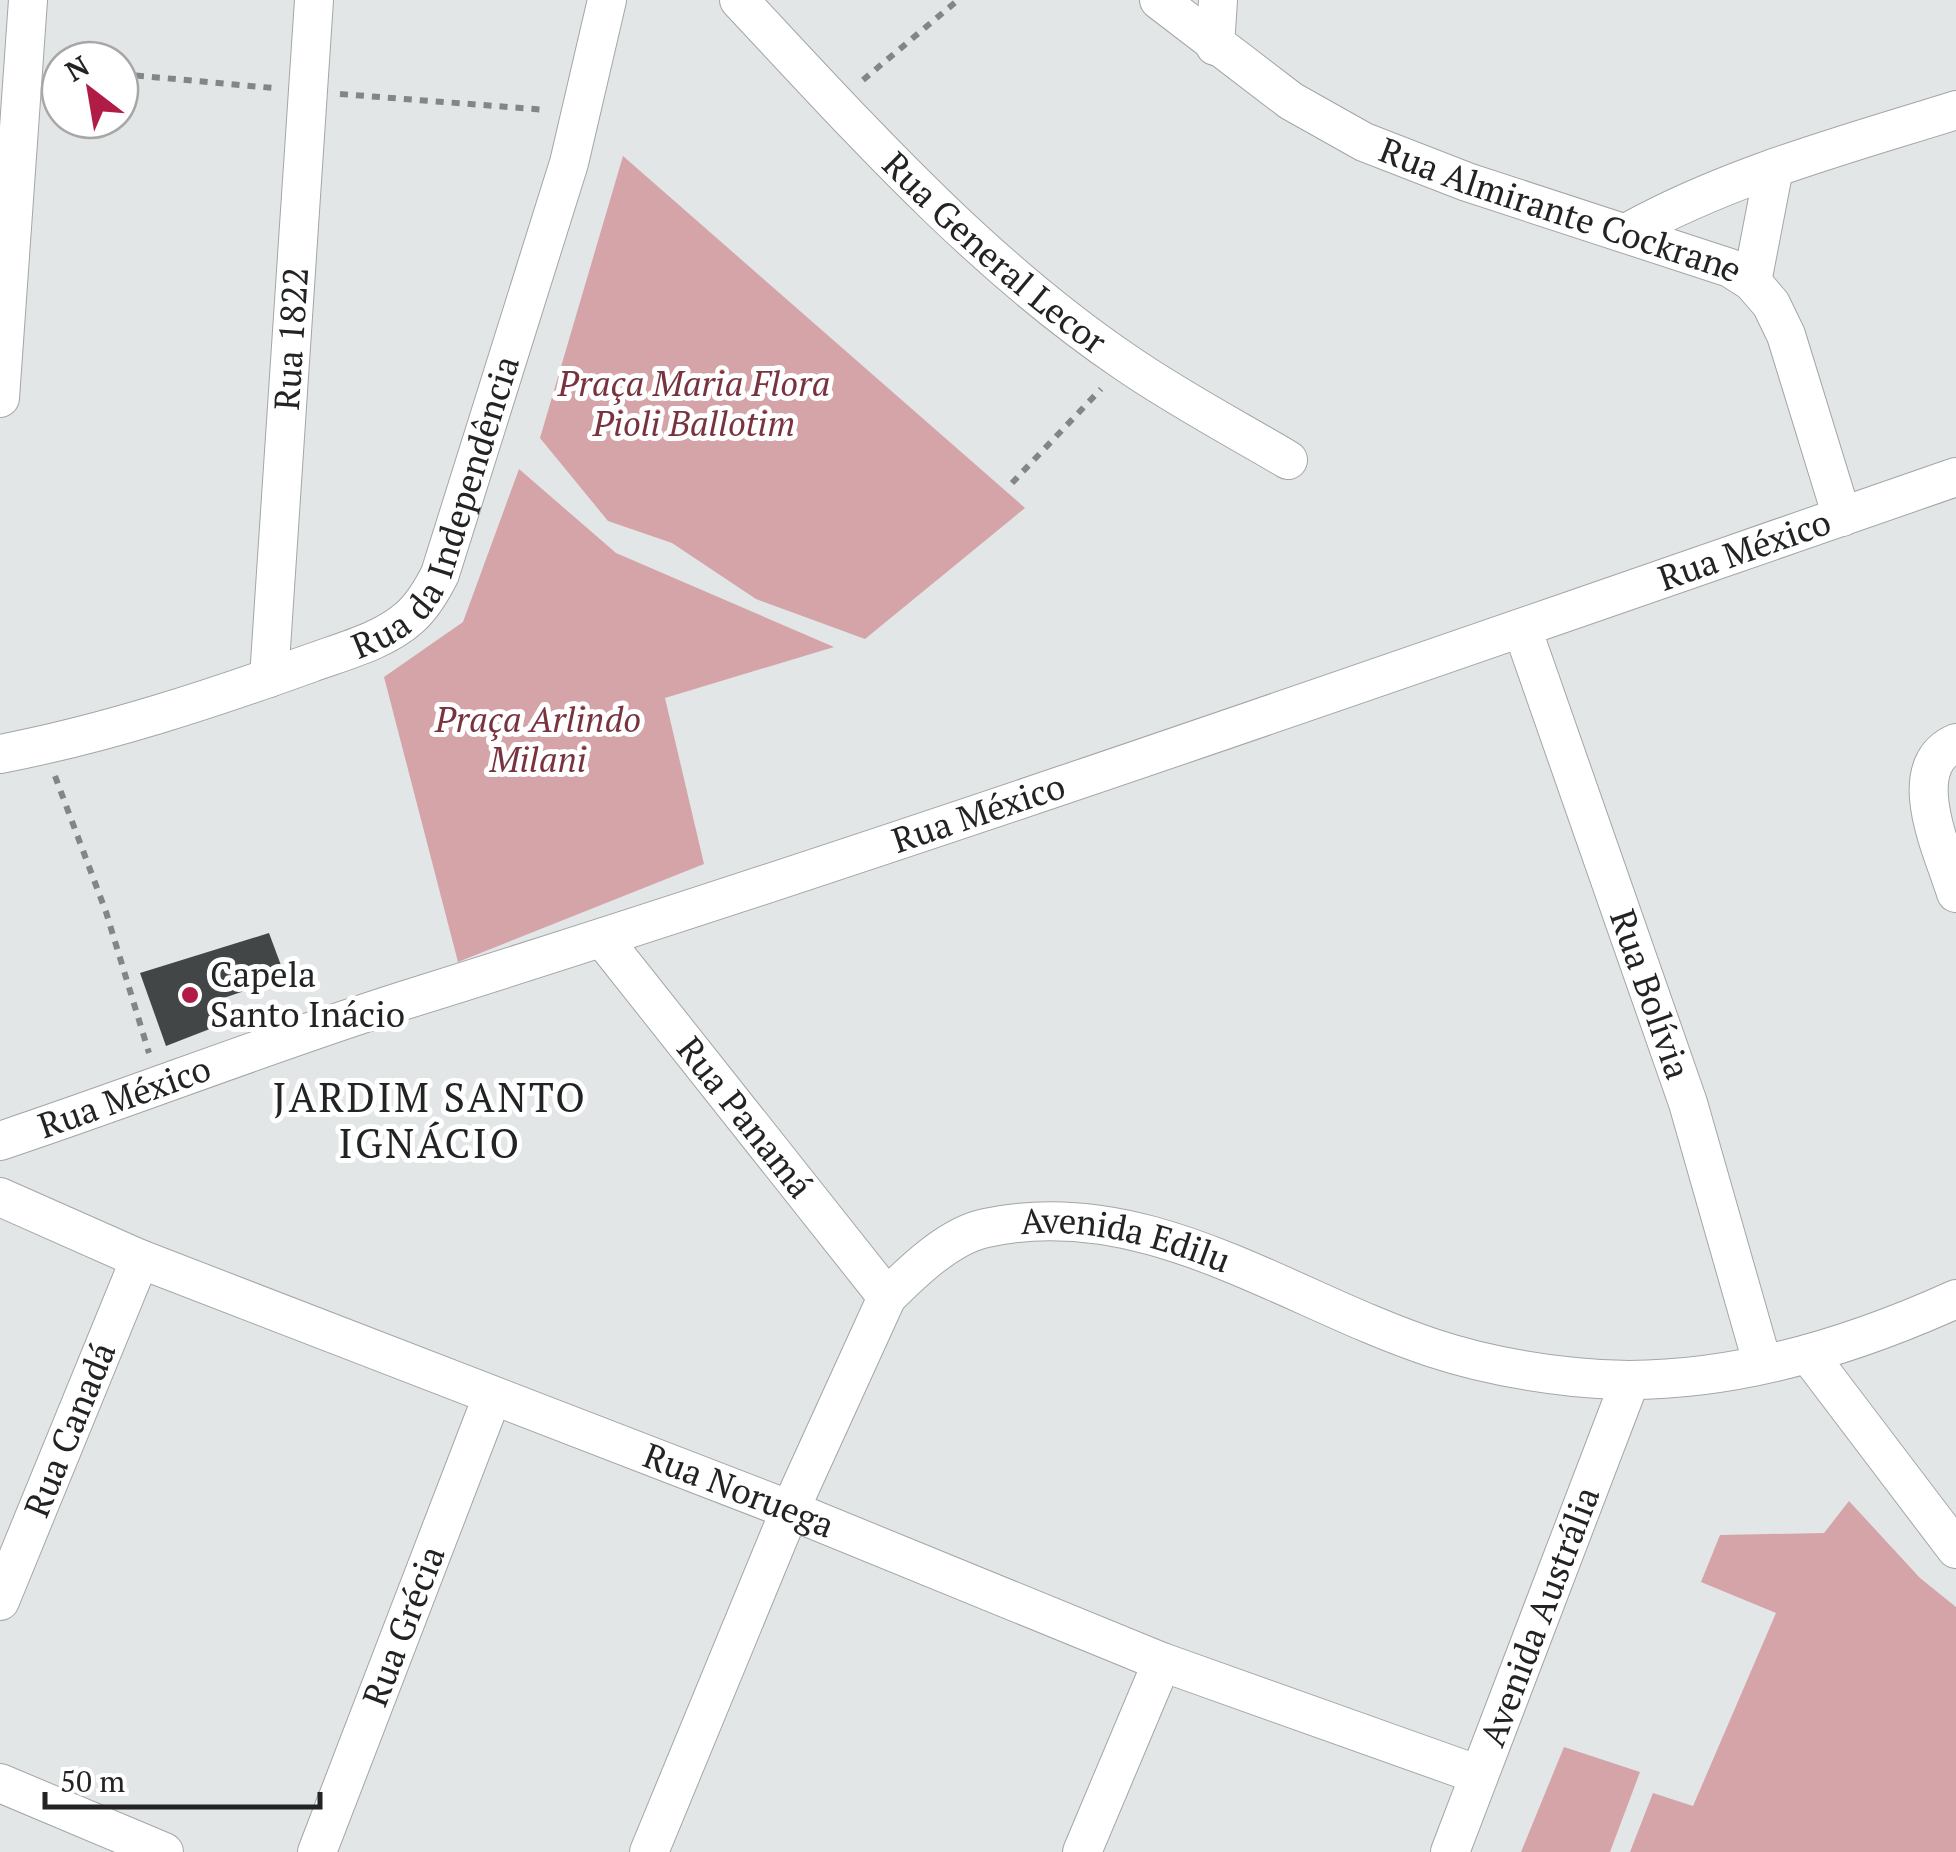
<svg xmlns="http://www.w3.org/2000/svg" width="1956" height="1852" viewBox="0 0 1956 1852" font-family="'PT Serif',serif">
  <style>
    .green { fill: #d4a4a9 }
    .building { fill: #434647 }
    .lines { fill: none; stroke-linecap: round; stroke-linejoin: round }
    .minor-casing { stroke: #a3a6a7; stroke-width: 40 }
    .path { stroke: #838687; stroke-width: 6; stroke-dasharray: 8 8; stroke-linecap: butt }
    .minor { stroke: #fff; stroke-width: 38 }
    .poi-dot { fill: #b01c45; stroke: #fff; stroke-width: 4 }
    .labels { text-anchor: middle; stroke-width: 10; stroke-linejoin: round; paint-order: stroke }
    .street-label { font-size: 35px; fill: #222324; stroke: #fff }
    .park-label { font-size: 35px; font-style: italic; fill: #78333e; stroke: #fff }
    .poi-label { font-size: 35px; fill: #222324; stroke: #fff; text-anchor: start }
    .quarter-label { font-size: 40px; letter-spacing: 2.5px; fill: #222324; stroke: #fff }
  </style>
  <rect width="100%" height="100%" fill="#e2e6e7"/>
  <g class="green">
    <path d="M623 156 1025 508 865 639 756 599 672 543 608 521 540 438Z"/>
    <path d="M519 469 616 553 834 647 665 698 704 864 458 962 384 677 463 622Z"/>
    <path d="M1849 1501 1920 1578 1956 1607V1852H1630L1653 1793 1693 1806 1776 1613 1701 1582 1720 1535 1824 1533Z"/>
    <path d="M1564 1747 1640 1772 1610 1852H1521Z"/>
  </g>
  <path class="building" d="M269 933 282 968 256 987 209 1003 220 1025 166 1046 140 973Z"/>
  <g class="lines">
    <defs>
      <g id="minor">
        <path id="s1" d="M739 0C859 128 979 263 1125 362 1177 398 1234 428 1288 460"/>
        <path id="s2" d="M1159 0 1291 101 1364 142 1467 182 1730 268 1752 282 1771 304 1786 335 1842 517"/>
        <path d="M1215 46 1218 0"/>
        <path d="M1628 232C1731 175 1845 145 1956 110"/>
        <path d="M1752 282 1774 168"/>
        <path d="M0 398 28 0"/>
        <path id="s3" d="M1523 631 1688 1103 1762 1362"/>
        <path id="s4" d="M269 678 314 0"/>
        <path d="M1956 743C1901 767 1944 853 1956 893"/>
        <path id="s5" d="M0 754C105 734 211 699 311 663 344 651 383 641 409 618 423 606 432 590 440 574L569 163 607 0"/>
        <path id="s6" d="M603 939 887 1297"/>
        <path id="s7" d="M0 1141C135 1096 267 1044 402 1001 924 838 1439 656 1956 477"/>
        <path id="s8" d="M0 1197 140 1259 790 1510 1162 1662 1479 1775"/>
        <path d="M1808 1354 1956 1549"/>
        <path id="s9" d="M0 1601 140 1259"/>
        <path d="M0 1783 164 1852"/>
        <path id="s10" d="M317 1852 492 1397"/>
        <path id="s11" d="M649 1852 790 1510 887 1297C912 1272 950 1235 986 1228 1147 1193 1287 1300 1433 1348 1478 1363 1527 1372 1574 1377 1704 1391 1839 1352 1956 1299"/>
        <path d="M1082 1852 1162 1662"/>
        <path id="s12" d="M1450 1852 1630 1381"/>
      </g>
    </defs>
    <use href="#minor" class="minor-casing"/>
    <g class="path">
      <path d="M120 74 273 88"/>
      <path d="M863 80 958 0"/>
      <path d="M340 94 547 110"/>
      <path d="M1012 483 1101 389"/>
      <path d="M55 776 106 912 149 1053"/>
    </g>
    <use href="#minor" class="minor"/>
  </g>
  <circle class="poi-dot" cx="190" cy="995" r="10"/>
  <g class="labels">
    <g class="street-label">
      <text dy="12" stroke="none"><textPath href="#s2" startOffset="458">Rua Almirante Cockrane</textPath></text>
      <text dy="12" stroke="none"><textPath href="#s1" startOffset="360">Rua General Lecor</textPath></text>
      <text dy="12" stroke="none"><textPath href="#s4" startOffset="340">Rua 1822</textPath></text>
      <text dy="12" stroke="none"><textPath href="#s5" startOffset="542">Rua da Independência</textPath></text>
      <text dy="12" stroke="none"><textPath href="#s7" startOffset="1842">Rua México</textPath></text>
      <text dy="12" stroke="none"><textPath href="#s7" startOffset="1032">Rua México</textPath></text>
      <text dy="12" stroke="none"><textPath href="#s3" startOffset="385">Rua Bolívia</textPath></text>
      <text dy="12" stroke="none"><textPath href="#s7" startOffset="132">Rua México</textPath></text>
      <text dy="12" stroke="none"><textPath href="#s6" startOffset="228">Rua Panamá</textPath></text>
      <text dy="12" stroke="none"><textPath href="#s11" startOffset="868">Avenida Edilu</textPath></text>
      <text dy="12" stroke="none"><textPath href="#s9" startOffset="185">Rua Canadá</textPath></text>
      <text dy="12" stroke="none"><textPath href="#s8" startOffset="795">Rua Noruega</textPath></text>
      <text dy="12" stroke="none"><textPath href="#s12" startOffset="252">Avenida Austrália</textPath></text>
      <text dy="12" stroke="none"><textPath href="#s10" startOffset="242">Rua Grécia</textPath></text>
    </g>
    <g class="park-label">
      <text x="694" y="396">Praça Maria Flora<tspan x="694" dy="40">Pioli Ballotim</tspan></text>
      <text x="538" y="732">Praça Arlindo<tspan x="538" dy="40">Milani</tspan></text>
    </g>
    <g class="poi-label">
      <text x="210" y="987">Capela<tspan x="210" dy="40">Santo Inácio</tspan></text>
    </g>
    <g class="quarter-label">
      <text x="430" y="1112">JARDIM SANTO<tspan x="430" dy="46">IGNÁCIO</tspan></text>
    </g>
  </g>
  <g transform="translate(90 90) rotate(329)"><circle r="48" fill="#ffffff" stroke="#a7a7a7" stroke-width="2.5"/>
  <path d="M0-8L18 38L0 25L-18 38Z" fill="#b01c45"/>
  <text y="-15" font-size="28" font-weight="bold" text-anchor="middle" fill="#222324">N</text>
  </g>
  <path d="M45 1792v15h275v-15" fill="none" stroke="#222324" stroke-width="5"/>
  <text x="60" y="1792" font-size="30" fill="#222324" stroke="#ffffff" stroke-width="8" paint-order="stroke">50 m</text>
</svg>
